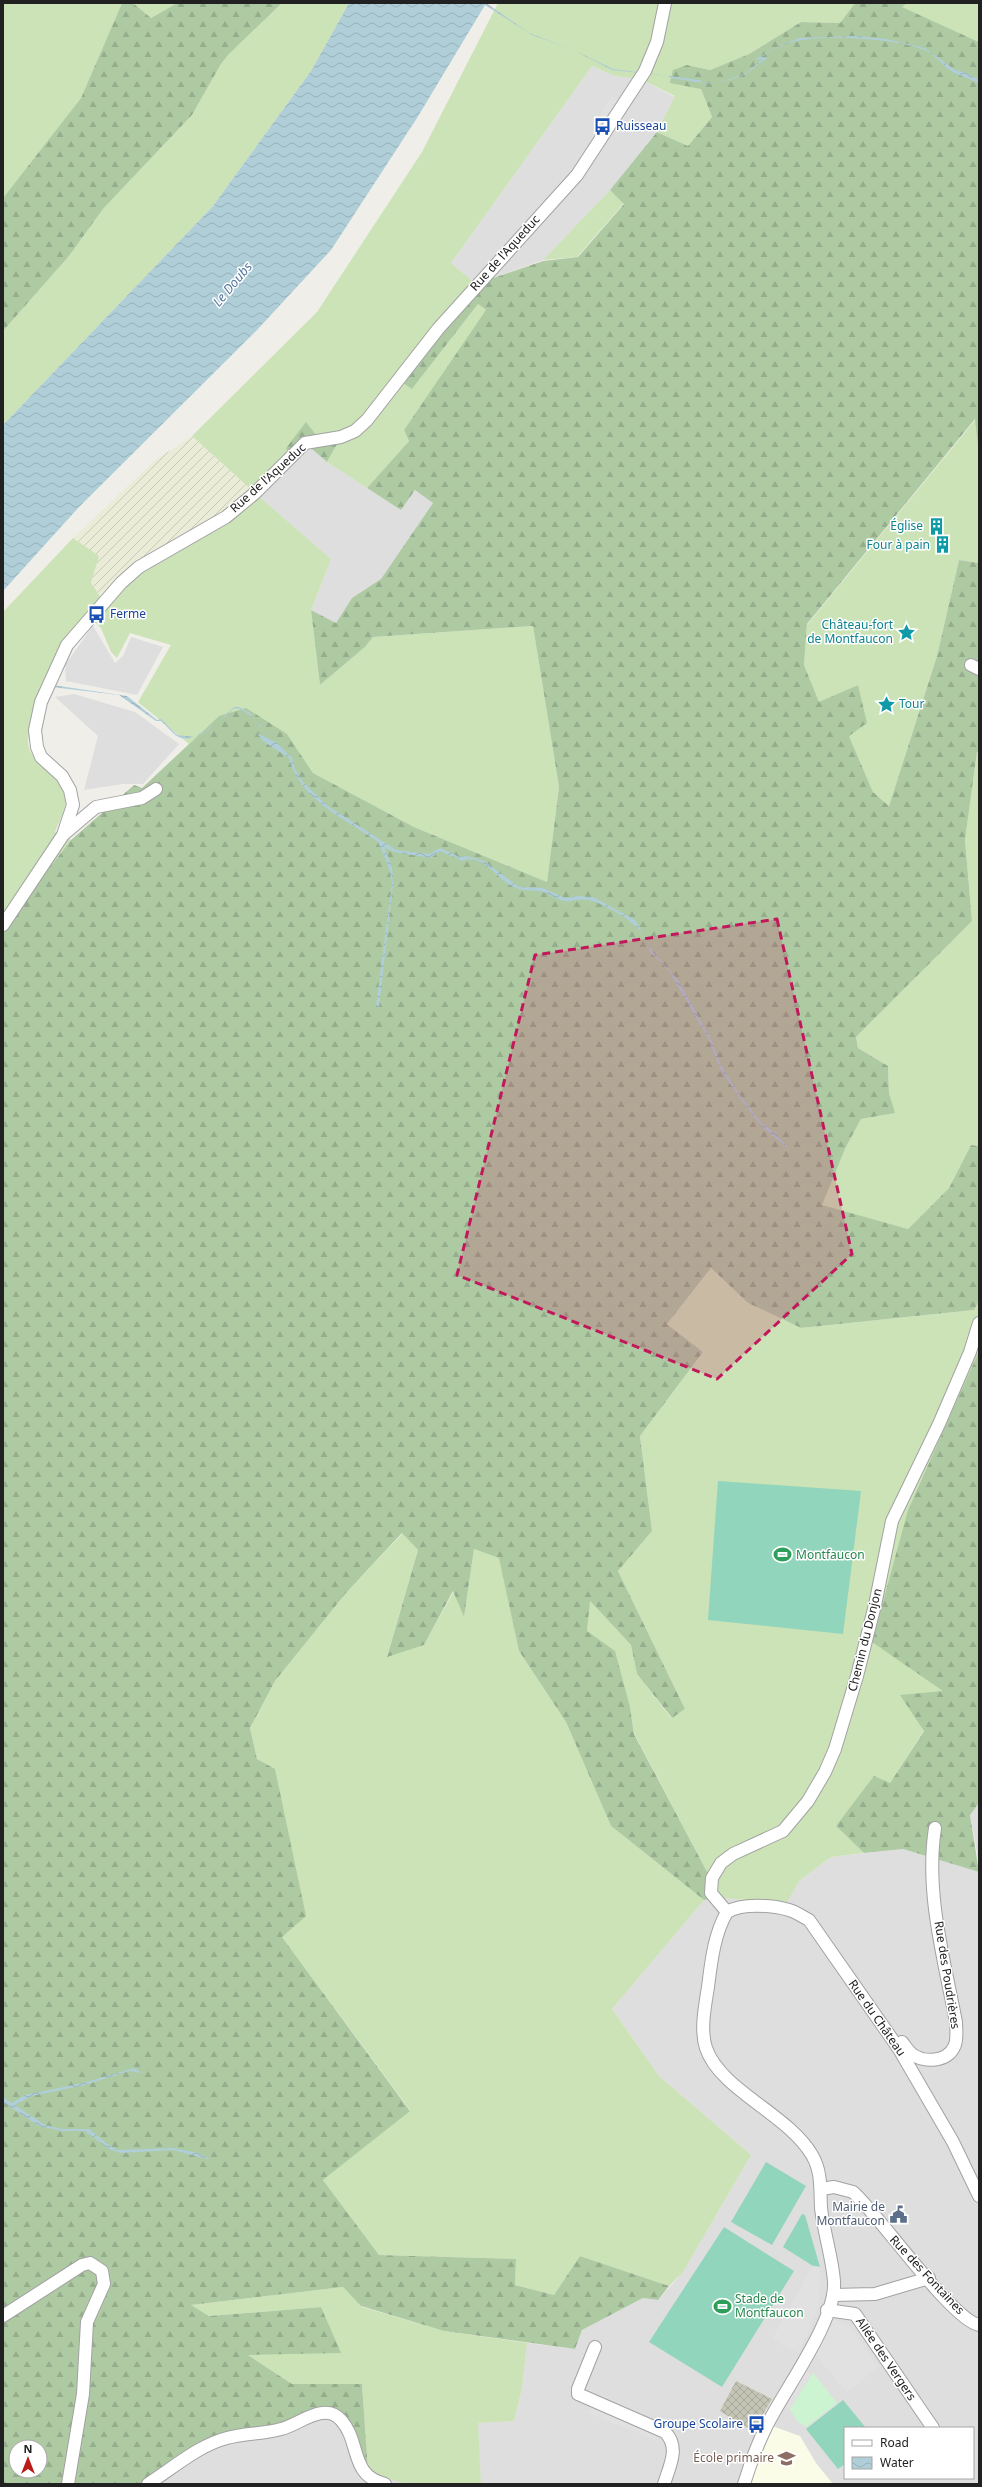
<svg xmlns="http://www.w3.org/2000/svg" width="982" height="2487" viewBox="0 0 982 2487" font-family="'Noto Sans',sans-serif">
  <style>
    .residential { fill: #dfdede; fill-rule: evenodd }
    .education { fill: #fbfce7 }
    .construction { fill: url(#construction-cross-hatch) }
    .farmland { fill: url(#farmland-furrows) }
    .grass { fill: #cbe3b6 }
    .forest { fill: url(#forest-firs); fill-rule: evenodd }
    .park { fill: #cdf4d0 }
    .pitch { fill: #91d5bc }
    .parking { fill: #e1e1e1 }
    .water { fill: url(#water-waves) }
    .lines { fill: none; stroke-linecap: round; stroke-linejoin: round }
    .minor-casing { stroke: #a2a2a2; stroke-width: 14 }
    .minor { stroke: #fff; stroke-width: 12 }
    .marked { fill: #c2185b; fill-opacity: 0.2; stroke: #c2185b; stroke-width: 3; stroke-dasharray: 8 5; stroke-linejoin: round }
    .labels { text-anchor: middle; stroke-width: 3; stroke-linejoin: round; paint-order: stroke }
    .transit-label { font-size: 12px; fill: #164399; stroke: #fff; text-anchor: start }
    .street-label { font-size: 12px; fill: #212121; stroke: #fff }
    .culture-label { font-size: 12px; fill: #0d838f; stroke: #fff; text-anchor: end }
    .leisure-label { font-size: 12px; fill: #27864d; stroke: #fff; text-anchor: start }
    .service-label { font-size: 12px; fill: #4e5e75; stroke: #fff; text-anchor: end }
    .education-label { font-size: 12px; fill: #785e54; stroke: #fff; text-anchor: end }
    .water-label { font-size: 13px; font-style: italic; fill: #54799f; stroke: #fff }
  </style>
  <defs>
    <pattern id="construction-cross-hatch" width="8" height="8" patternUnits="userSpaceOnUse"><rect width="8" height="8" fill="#c4c4b5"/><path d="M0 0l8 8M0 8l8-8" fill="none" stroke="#a8a89b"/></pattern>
    <pattern id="farmland-furrows" width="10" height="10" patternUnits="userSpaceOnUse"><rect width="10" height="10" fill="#eaecd7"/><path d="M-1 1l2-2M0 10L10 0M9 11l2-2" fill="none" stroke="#c8cab8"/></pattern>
    <pattern id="forest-firs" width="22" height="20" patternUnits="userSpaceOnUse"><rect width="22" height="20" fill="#aecaa3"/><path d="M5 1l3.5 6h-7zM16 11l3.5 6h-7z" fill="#95ad8c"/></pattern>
    <pattern id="water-waves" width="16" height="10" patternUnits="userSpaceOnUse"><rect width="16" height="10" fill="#afced8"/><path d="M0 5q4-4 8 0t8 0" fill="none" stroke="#96b1b9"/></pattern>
  </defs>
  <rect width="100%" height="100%" fill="#f0eee9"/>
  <g class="residential">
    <path d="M592 66 615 76 640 79 675 97 657 132 610 190 543 260 476 284 451 263Z"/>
    <path d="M305 443 327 462 401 510 415 490 434 502 381 579 352 598 336 623 311 610 331 559 255 493Z"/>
    <path d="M93 626 115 663 123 656 131 637 163 647 137 695 66 681 65 665Z"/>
    <path d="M74 694 135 712 179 744 143 784H123L84 790 98 736 55 697Z"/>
    <path d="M979 1803V1863L970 1815Z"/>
    <path d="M903 1849 979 1872V2484H481L477 2423 514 2421 522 2389 527 2343 575 2349 582 2330 643 2298 658 2300 683 2272 751 2155 659 2076 612 2009 704 1900 721 1898 787 1903 799 1881 831 1857ZM845 2428H973V2478H845Z"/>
    <path d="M338 2412 403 2483 414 2484H140L219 2437Z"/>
  </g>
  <path class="education" d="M772 2426 800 2436 816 2463 833 2484 750 2483Z"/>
  <path class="construction" d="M736 2381 772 2399 753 2431 720 2411Z"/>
  <path class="farmland" d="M192 436 255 493 104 602 91 583 99 556 73 538 154 461Z"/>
  <g class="grass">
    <path d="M3 3H122L81 98 3 198Z"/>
    <path d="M133 3H177L151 18Z"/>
    <path d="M282 3H349L311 71 213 206 3 425V331L69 256 103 209 192 115 221 64 229 54Z"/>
    <path d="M498 3H855L840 23 801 22 749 54 710 70 687 65 701 89 712 117 688 146 657 132 675 96 640 79 615 76 592 66 451 263 476 284 412 389 478 304 487 311 404 430 409 441 367 488 327 462 341 437 319 439 290 457 255 493 331 559 311 610 320 685 365 647 373 637 533 626 559 787 547 882 414 827 313 773 287 734 219 716 189 744 138 702 171 645 130 633 117 658 111 652 101 628 88 615C60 650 37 679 31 725 30 730 28 737 28 743 30 767 73 778 65 806 63 815 58 824 55 832L71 840 3 933V612L73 538 99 556 91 583 104 602 121 583 255 493 192 436 317 312 422 152Z"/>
    <path d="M907 3H979V42L901 7Z"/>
    <path d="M610 190 624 203 577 257 543 260Z"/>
    <path d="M976 419 979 454V563L959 560 937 656 889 806 873 792 849 736 858 685 819 703 804 665 807 625Z"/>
    <path d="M977 752H979V1146L971 1145 949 1188 908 1229 821 1206 845 1149 861 1119 894 1113 889 1093 888 1066 858 1048 856 1037 972 921 965 840Z"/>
    <path d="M711 1268 748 1303 801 1328 974 1310 979 1301 978 1355 908 1510 944 1691 924 1730 890 1783 836 1826 864 1853 831 1857 799 1881 787 1903 721 1898 634 1733 630 1707 587 1631 589 1600 631 1645 637 1674 671 1718 685 1709 618 1571 652 1531 640 1436 703 1352 667 1324Z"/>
    <path d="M403 1533 418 1550 387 1656 424 1645 454 1591 464 1616 474 1549 500 1558 519 1651 566 1722 611 1826 704 1900 612 2009 659 2076 751 2155 683 2272 669 2286 580 2256 554 2295 515 2285 516 2259 379 2255 323 2180 410 2110 282 1937 285 1825 275 1770 257 1759 250 1728 275 1681 346 1593Z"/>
    <path d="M343 2287 362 2307 444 2331 527 2343 522 2389 514 2421 478 2423 481 2484 403 2483 368 2472 362 2384H292L248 2355 321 2307 209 2316 190 2305Z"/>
  </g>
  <g class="forest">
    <path d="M122 3H133L151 18 177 3H282L229 54 221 64 192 115 103 209 69 256 3 331V198L81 98Z"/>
    <path d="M855 3H907L902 7 979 42V454L975 419 807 624 804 665 819 702 858 685 867 723 849 736 873 792 889 806 937 656 959 560 979 563V752H977L965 840 972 921 856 1037 858 1048 888 1066 889 1093 895 1113 861 1119 845 1149 822 1205 908 1229 949 1188 971 1145 979 1146V1301L974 1310 801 1328 748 1303 711 1268 667 1324 703 1352 640 1436 652 1531 618 1571 685 1709 672 1718 637 1674 631 1645 590 1601 587 1631 615 1651 630 1707 634 1734 721 1898 704 1900 611 1826 566 1722 519 1651 499 1558 474 1549 464 1617 453 1591 424 1645 387 1657 418 1550 402 1533 346 1593 275 1681 250 1728 257 1759 275 1769 306 1916 282 1937 410 2111 323 2180 379 2255 516 2259 515 2285 554 2295 580 2256 669 2286 658 2300 643 2298 582 2330 575 2349 444 2331 361 2306 343 2287 191 2305 209 2316 321 2307 341 2353 248 2355 292 2384H362L368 2471 338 2412 219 2437 140 2484H3V928L71 840 134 785 142 788 219 716 246 708 287 734 313 773 414 827 547 882 559 787 533 626 373 637 365 647 320 685 311 610 336 623 352 598 381 579 433 503 415 490 401 510 367 488 409 441 404 430 486 310 478 304 412 389 399 380 476 284 543 261 578 257 624 204 610 190 657 132 688 146 712 117 701 89 670 83 673 70 687 65 710 70 749 54 801 22 840 23ZM16 2447H40V2471H16Z"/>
    <path d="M306 422 319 439 341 437 327 462 305 443 290 457 286 448Z"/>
    <path d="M979 1351V1803L970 1815 979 1872 903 1849 864 1853 836 1826 874 1776 890 1783 924 1731 900 1695 943 1691 872 1642 908 1510Z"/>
  </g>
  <path class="park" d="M813 2373 837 2403 806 2427 797 2421 790 2409Z"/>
  <g class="pitch">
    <path d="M718 1481 861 1491 843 1634 708 1620Z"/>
    <path d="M766 2162 806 2186 772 2245 731 2222Z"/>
    <path d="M802 2214 805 2215 820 2267 813 2266 783 2247Z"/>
    <path d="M724 2227 794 2271 722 2387 649 2342Z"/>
    <path d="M843 2400 866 2428H845V2464L838 2469 806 2429Z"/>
  </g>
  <g class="parking">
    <path d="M612 97 620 101 603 127 596 122Z"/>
    <path d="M813 2266 820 2267 819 2306 799 2353 772 2339Z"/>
    <path d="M829 2318 849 2325 878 2367 847 2393 814 2353Z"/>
    <path d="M804 2370 811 2374 790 2409 782 2405Z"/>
    <path d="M591 2406 658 2432 655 2440 588 2413Z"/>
  </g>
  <g class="water">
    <path d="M349 3H486L529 33 571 49 613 69 700 80 704 84C717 83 733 79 745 73 751 70 757 63 763 59L754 60 781 45 800 38 856 36 886 39 925 48 955 70 964 72 979 80V84C970 78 959 76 951 71 942 65 933 52 922 49 891 38 816 33 786 44 777 47 769 52 761 57L768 58C760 62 753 70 745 74 716 87 701 83 671 78L668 76 612 70 571 49 532 35 485 5 417 118 331 250 257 330 79 507 3 591V425L213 206 311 71Z"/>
    <path d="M52 685 127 696 157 720 161 719 177 735 195 737 216 724 234 707H239L250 713 258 725 274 736C257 727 252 711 235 708 221 719 195 747 177 736 172 733 166 725 161 721H156L119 695 52 687Z"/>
    <path d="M257 733 277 743 292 758 295 769 303 782 328 806 396 850 429 854 440 848 460 857 467 856 484 861 519 887 543 888 565 898 578 896 593 897 635 920 653 952 678 980 712 1041 720 1064 739 1094 762 1124 775 1133 790 1150 761 1126 739 1097 720 1069 708 1038 669 971 649 951C652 930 609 906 592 901 583 897 574 902 565 901 557 900 553 896 546 893 536 889 525 892 516 888 497 881 484 852 461 861 455 855 448 856 440 851L431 858 394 852 384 847 392 867 393 885 379 1007 376 1006 392 883 388 865 378 842C345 818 300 801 289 758L263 741Z"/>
    <path d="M134 2068 142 2073 129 2071 85 2085 32 2096 15 2105 45 2125 62 2129H89L106 2143 117 2150 173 2148 198 2153 211 2160 173 2150 120 2153 109 2149 85 2131H62L39 2126 3 2102V2097L12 2103 25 2095 83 2083Z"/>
  </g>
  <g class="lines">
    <defs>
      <g id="minor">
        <path d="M971 665 979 669"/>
        <path d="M64 834 96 807 142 798 156 789"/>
        <path d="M3 925 63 835 73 805 70 790 62 776 41 757 37 747 35 730 41 702 67 645 121 583 139 567 226 517 255 493 305 443 341 437 355 431 367 420 438 329 577 175 645 71 657 42 665 3"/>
        <path d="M727 1912 711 1893 712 1878 721 1863 733 1854 783 1831 808 1801 825 1772 835 1749 857 1676 875 1605 892 1521 939 1424 970 1352 979 1323"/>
        <path d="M902 2042C905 2046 908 2051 912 2054 924 2063 947 2062 954 2047 958 2040 956 2030 956 2022 944 1959 925 1892 935 1828"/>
        <path d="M821 2189 834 2187 853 2192C880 2216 951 2319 979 2325"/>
        <path d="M833 2295 875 2294 929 2278"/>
        <path d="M827 2310 855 2314 933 2428"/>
        <path d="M3 2316 82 2265 90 2263 102 2271 104 2284 87 2322 83 2394 68 2484"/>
        <path d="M595 2347 578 2389V2394L665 2432C680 2447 670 2465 664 2484"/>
        <path d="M148 2484C173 2468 199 2445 227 2438 245 2433 264 2434 281 2429 299 2425 324 2401 341 2420 361 2442 349 2475 385 2484"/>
        <path d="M744 2484C750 2465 757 2445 766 2427 784 2390 837 2320 834 2281 832 2257 824 2233 821 2208 820 2189 822 2172 812 2155 788 2114 720 2090 706 2048 700 2030 705 2006 708 1987 711 1963 714 1934 727 1912 742 1903 772 1905 789 1910 796 1912 803 1917 809 1920L899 2049 953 2142 979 2196"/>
      </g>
    </defs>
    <use href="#minor" class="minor-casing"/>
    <use href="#minor" class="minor"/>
  </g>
  <path class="marked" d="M777 919 852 1254 717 1379 457 1275 535 955Z"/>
  <defs>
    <symbol id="bus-bare" viewBox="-9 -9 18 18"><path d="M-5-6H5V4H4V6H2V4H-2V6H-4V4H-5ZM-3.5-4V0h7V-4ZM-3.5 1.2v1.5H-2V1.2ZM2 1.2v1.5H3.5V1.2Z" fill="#1a4fb4" stroke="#fff" stroke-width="2.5" paint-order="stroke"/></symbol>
    <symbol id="building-bare" viewBox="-9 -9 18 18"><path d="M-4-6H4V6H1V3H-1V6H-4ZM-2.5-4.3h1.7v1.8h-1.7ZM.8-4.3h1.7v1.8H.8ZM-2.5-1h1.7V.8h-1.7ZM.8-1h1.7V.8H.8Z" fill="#0f9aa8" stroke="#fff" stroke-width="2.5" paint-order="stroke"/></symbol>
    <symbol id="sight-bare" viewBox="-9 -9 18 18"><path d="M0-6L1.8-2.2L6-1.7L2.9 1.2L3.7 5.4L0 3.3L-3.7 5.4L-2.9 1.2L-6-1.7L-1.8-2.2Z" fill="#0f9aa8" stroke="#fff" stroke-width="2.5" paint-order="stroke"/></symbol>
    <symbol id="stadium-bare" viewBox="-9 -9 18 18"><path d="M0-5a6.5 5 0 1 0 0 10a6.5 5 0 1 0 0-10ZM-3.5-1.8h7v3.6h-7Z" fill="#2e9e5b" stroke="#fff" stroke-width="2.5" paint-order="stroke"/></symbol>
    <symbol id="civic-bare" viewBox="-9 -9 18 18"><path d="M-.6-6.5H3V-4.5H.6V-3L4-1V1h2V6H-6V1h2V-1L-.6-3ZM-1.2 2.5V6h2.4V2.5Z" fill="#5c6f8a" stroke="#fff" stroke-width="2.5" paint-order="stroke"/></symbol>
    <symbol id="school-bare" viewBox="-9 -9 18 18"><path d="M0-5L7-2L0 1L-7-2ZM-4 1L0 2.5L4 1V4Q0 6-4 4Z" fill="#8d6e63" stroke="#fff" stroke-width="2.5" paint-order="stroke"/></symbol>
  </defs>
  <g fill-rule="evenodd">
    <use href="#bus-bare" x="590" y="114" width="25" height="25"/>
    <use href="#building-bare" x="924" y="514" width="25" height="25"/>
    <use href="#building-bare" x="930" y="532" width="25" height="25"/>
    <use href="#bus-bare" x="84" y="602" width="25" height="25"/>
    <use href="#sight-bare" x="894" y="620" width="25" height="25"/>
    <use href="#sight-bare" x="874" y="692" width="25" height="25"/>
    <use href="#stadium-bare" x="770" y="1542" width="25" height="25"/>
    <use href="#civic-bare" x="886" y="2202" width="25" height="25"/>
    <use href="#stadium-bare" x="710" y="2294" width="25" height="25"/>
    <use href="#bus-bare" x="744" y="2412" width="25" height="25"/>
    <use href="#school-bare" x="774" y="2446" width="25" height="25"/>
  </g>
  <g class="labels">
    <g class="transit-label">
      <text x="616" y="130">Ruisseau</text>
      <text x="110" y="618">Ferme</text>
      <text x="743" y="2428" text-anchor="end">Groupe Scolaire</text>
    </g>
    <g class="street-label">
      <text transform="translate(505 253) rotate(-48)" y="4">Rue de l'Aqueduc</text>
      <text transform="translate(268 478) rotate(-42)" y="4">Rue de l'Aqueduc</text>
      <text transform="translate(865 1640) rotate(-76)" y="4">Chemin du Donjon</text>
      <text transform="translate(947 1975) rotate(81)" y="4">Rue des Poudrières</text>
      <text transform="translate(877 2018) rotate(55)" y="4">Rue du Château</text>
      <text transform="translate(927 2275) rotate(47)" y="4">Rue des Fontaines</text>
      <text transform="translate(886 2359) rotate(56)" y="4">Allée des Vergers</text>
    </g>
    <g class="culture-label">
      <text x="923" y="530">Église</text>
      <text x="930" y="549">Four à pain</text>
      <text x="893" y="629">Château-fort<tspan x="893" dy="14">de Montfaucon</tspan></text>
      <text x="899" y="708" text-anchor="start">Tour</text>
    </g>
    <g class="leisure-label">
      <text x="796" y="1559">Montfaucon</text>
      <text x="735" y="2303">Stade de<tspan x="735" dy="14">Montfaucon</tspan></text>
    </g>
    <g class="service-label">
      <text x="885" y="2211">Mairie de<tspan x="885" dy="14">Montfaucon</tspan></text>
    </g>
    <g class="education-label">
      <text x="774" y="2462">École primaire</text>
    </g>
    <g class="water-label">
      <text transform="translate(232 284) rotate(-50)" y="5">Le Doubs</text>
    </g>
  </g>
  <rect width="982" height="2487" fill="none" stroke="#212121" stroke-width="8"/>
  <rect x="844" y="2427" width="130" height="52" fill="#ffffff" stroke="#a6a6a6"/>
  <rect x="852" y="2440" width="20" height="6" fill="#ffffff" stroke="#a6a6a6"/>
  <text x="880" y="2447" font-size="12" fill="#212121">Road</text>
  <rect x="852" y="2457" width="20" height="12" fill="url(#water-waves)" stroke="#a6a6a6"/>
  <text x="880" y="2467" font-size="12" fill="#212121">Water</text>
  <g transform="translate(28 2459)"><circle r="19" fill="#ffffff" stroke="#a6a6a6"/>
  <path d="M0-3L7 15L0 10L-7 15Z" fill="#b91c19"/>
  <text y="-6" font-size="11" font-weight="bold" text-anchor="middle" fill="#212121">N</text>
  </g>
</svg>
